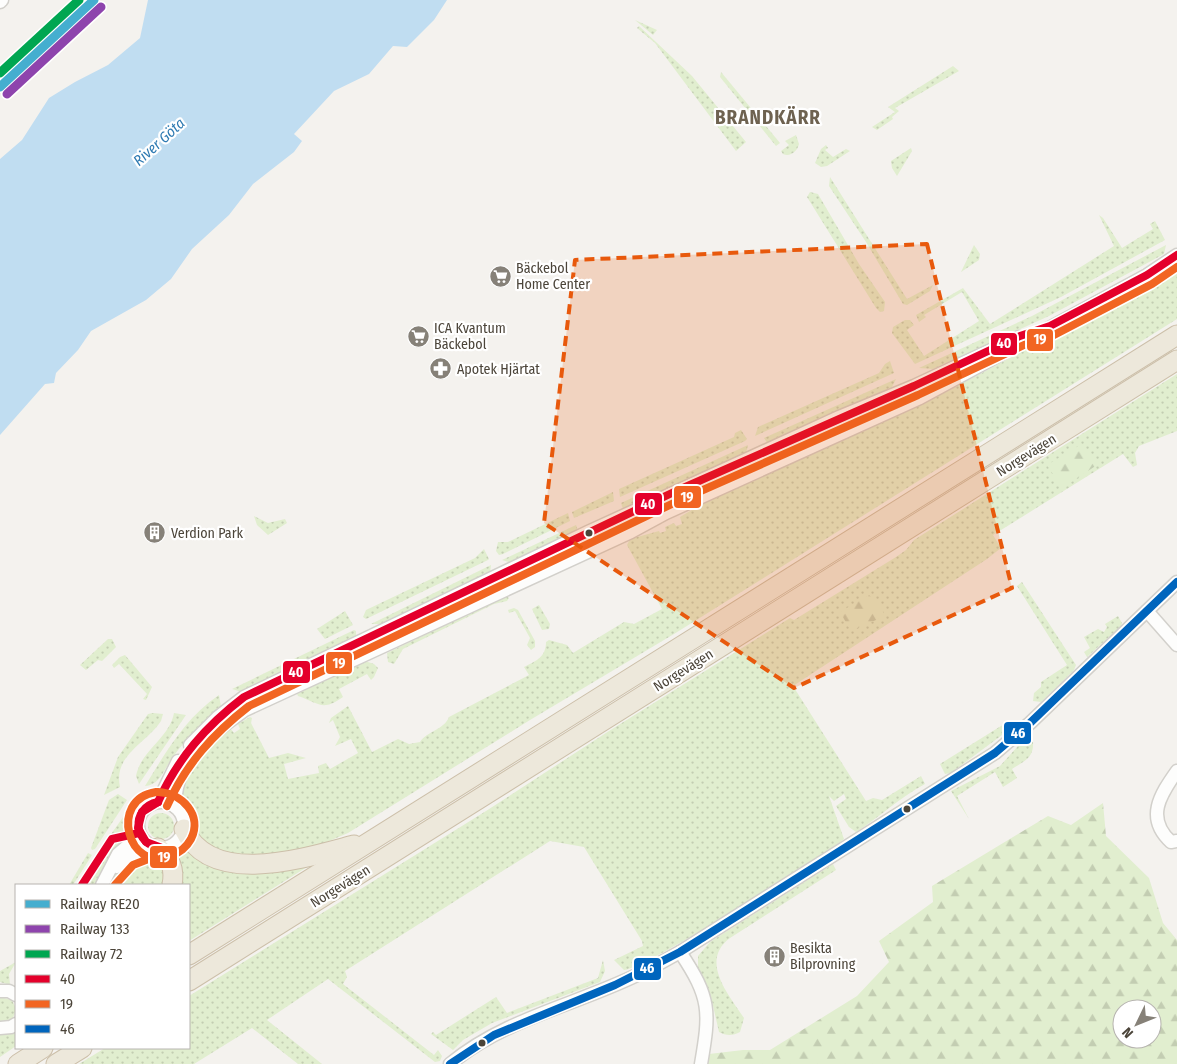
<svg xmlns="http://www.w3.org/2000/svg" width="1177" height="1064" viewBox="0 0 1177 1064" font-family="'Fira Sans Condensed',sans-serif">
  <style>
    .grass { fill: url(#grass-dots) }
    .forest { fill: url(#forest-firs); fill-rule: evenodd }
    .water { fill: #c0ddf1 }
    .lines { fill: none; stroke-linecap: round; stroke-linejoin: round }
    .minor-casing { stroke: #d2d0cb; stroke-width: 15 }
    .highway-casing { stroke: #ccbfa9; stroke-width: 21 }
    .minor { stroke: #fdfdfc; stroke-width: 12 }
    .highway { stroke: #ede8db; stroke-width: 19 }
    .bus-1-casing { stroke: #fff; stroke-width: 11 }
    .bus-2-casing { stroke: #fff; stroke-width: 11 }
    .bus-3-casing { stroke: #fff; stroke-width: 11 }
    .bus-1 { stroke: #e4002b; stroke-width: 8 }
    .bus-2 { stroke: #f26522; stroke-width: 8 }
    .bus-3 { stroke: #0065bd; stroke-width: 8 }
    .rail-1-casing { stroke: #fff; stroke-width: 12 }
    .rail-2-casing { stroke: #fff; stroke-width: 12 }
    .rail-3-casing { stroke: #fff; stroke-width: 12 }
    .rail-1 { stroke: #45aecf; stroke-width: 9 }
    .rail-2 { stroke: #8e44ad; stroke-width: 9 }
    .rail-3 { stroke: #00a651; stroke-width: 9 }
    .marked { fill: #e8590c; fill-opacity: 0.2; stroke: #e8590c; stroke-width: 4; stroke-dasharray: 10 6; stroke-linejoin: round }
    .bus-dot { fill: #4b4439; stroke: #fff; stroke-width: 2 }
    .labels { text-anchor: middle; stroke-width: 4.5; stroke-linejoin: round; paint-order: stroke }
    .poi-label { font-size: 14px; fill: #4b4439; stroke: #fff; text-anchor: start }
    .street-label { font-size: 14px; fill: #4b4439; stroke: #fff }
    .water-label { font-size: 15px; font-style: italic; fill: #2e7ab2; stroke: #fff }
    .district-label { font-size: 19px; font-weight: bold; letter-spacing: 1px; fill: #6e6250; stroke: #fff }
    .line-badge { stroke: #fff; stroke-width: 2 }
    .badge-label { font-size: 14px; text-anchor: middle; font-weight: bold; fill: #fff }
  </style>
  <defs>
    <pattern id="grass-dots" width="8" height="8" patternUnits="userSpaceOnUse" patternTransform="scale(1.25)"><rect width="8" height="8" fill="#e1eecf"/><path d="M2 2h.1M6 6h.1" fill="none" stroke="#c3cdb2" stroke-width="1.8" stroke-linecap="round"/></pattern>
    <pattern id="forest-firs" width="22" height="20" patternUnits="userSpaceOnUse" patternTransform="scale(1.25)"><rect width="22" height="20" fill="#e1eecf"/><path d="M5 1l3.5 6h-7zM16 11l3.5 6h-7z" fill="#c3cdb2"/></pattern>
  </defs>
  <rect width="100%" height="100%" fill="#f4f2ee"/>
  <g class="grass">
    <path d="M635 20 657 30 653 35Z"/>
    <path d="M639 26 692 76 746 142 736 151 655 43 637 28Z"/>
    <path d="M953 66 959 71 895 108 899 111 892 117 893 119 877 130 872 127 895 112 888 107Z"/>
    <path d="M721 72 780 143 776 146 720 77Z"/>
    <path d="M796 135 799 144C797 152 790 157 783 154L781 151 789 145 785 141Z"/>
    <path d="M826 145 828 148 825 150 833 157 846 149 850 151 827 166 821 167 815 163 821 149Z"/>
    <path d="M911 148 912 151 897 176 892 168 891 161Z"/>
    <path d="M830 177 907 299 933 285 930 291 907 305 903 304 866 242 829 186Z"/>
    <path d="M810 192 818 194 859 264 885 302 884 311 880 312 876 308 807 197Z"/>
    <path d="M1099 215 1103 218 1122 248 1153 229 1150 224 1155 221 1165 240 1061 297 915 364 892 333 893 327 905 320H910L914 325 907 330 924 356 979 321 962 292 924 315 926 317 919 322 916 315 963 288 990 324 1114 246Z"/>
    <path d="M974 245 980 254 979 260 961 272Z"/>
    <path d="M1166 245 1164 254 1049 316 933 369 919 368 1032 316Z"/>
    <path d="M1177 269V319L674 634 530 720 348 833 315 847 292 853 252 855 223 852 195 837C182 809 174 782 197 755 205 745 220 736 230 728L234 733 240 729 238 724 250 717 252 718 251 723 269 758 288 753 306 758 284 764 288 779 319 773 318 766 326 763 330 769 358 753 351 739 335 746 340 737 333 720 329 723 331 718 348 706 372 752 398 739 409 744 420 742C427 731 444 730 449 717L529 675 524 667C536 661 546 657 546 642L549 640 567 645 573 653 624 622 634 624 662 609 627 545 630 539 659 531 660 533 666 531 665 527 674 523 676 526 682 524 680 517 710 499 948 391Z"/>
    <path d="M890 361 894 373 755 436 758 427 879 373 885 364Z"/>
    <path d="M1177 374V431L1139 446 1135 453 1137 465 1133 467 1123 454 993 535 1001 548 987 559 793 686 866 801 873 798 882 800 921 776 925 784C900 797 880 817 856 832L849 827 836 806 846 799 844 794 834 801 829 796 844 839C823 857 642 971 624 970L614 960 643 946 642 941 584 847 550 841 345 971 347 977 343 984 434 1055 438 1050 442 1056 440 1061 435 1062 328 979 267 1020 322 1064H298L252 1028 194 1064H79L105 1048H189V996L486 811 609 731 790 618 794 620 896 557 906 550 914 540Z"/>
    <path d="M896 379 892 387 768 444 764 438Z"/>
    <path d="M908 392 903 400 777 456 776 452Z"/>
    <path d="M741 430 747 439 745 441 620 497 619 489 734 437 735 433Z"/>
    <path d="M748 445 746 453 623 509 621 503Z"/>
    <path d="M746 466 748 470 647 516 632 527 629 520 644 512Z"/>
    <path d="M613 492 614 501 574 518 572 512Z"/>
    <path d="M568 513 570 521 503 554 499 555 496 551 498 542H508Z"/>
    <path d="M254 516 268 523 285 519 287 523 268 535 257 525Z"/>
    <path d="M623 523 627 530 609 534 523 575H521L518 571 589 536Z"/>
    <path d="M576 525 578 531 512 563 502 560Z"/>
    <path d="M484 549 489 559 488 560 366 619 363 617 366 610 475 558Z"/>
    <path d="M491 565 490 573 384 624H371Z"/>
    <path d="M1022 582 1076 665 1074 670 1041 702 1033 701 1034 693 1041 687V682L1067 665 1017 586Z"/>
    <path d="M492 583 494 588 385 640 383 636Z"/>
    <path d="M506 596 509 598 507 601 494 604 403 649 394 664 388 662 387 653Z"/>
    <path d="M539 605 550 624 549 629 542 630 532 609Z"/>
    <path d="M514 608 518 610 535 641V647L531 650 527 645 530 638 515 611 509 613 508 610Z"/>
    <path d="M345 611 353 625 325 639 317 629Z"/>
    <path d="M1118 616 1122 623 1121 626 1087 657 1084 652 1090 648 1084 637 1098 629 1104 632 1107 627 1105 624Z"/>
    <path d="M354 630 356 631V637L242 692 232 689Z"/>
    <path d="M108 639H112L116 647 102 661 98 660 86 670 80 665Z"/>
    <path d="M125 655 152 687 146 700 143 699 147 694 119 664 114 668 112 665 120 657Z"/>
    <path d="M365 661 374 664 378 668 374 677 371 680 367 674 339 689 343 697C322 712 319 703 298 696L297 694Z"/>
    <path d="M219 695 221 707C204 723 186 738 173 757 164 768 161 785 145 786 166 752 185 718 219 695Z"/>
    <path d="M153 713 163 714 161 721C146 744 113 755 120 787L104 795 118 757 148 714Z"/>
    <path d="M174 713 186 715 139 784 136 776C141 750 169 739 174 713Z"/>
    <path d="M1009 721 1010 729 951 773 945 774 940 764Z"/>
    <path d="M1026 737 1033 742C1034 758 1024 761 1012 769L1017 778 1003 787 995 772 957 796 969 819 951 791 1000 766Z"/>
    <path d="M118 794 127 800 95 849 92 850 91 848 109 800Z"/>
    <path d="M131 806 133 816 130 834 121 832 109 837Z"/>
    <circle cx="161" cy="826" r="13"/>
    <path d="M117 841H125L108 860 94 885H89L104 860 102 858 110 845Z"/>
    <path d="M185 843 202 862 212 865 323 857 189 941V885H178L176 853Z"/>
    <path d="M88 853 92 855 73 885H69Z"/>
    <path d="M146 854H153L164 862 167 885H108C117 869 129 861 146 854Z"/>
    <path d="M833 864 836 870 730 938C699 961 729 995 744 1018L740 1032C733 1036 726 1036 719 1032L711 997 698 968V956L710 942Z"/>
    <path d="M603 960 605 971 600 982 492 1023 463 1040 453 1050 431 1034 433 1032 436 1035 496 997 507 1013 598 978Z"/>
    <path d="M16 962 9 974 10 985 0 982V971Z"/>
    <path d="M0 997 12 1000 16 1009 13 1018 9 1021 0 1022Z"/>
    <path d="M16 1030V1046L0 1057V1034Z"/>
  </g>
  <g class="forest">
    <path d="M1080 445 1083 447 1097 465 1062 488 1047 465Z"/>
    <path d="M869 595 880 605 885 616 851 631 840 612Z"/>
    <path d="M1103 803 1106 836 1149 878 1163 923 1177 940V1064H707L709 1054 743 1050H770L857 996 889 962 879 941 933 902 932 886 1048 816 1071 825ZM1122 1009H1152V1039H1122Z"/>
  </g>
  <path class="water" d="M148 0H447L434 20 407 47 393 46 369 74 334 91 294 134 302 141 294 152 253 184 229 215 192 249 171 279 146 300 91 331 78 350 56 373 54 383 45 384 0 435V159L22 140 49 98 75 82 108 65 140 38Z"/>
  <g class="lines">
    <defs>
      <g id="minor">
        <path d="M0 2 2 0"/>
        <path d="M1147 611 1177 645"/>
        <path d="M190 745 218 717 244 697 588 532 839 417 914 386 1019 337"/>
        <path d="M1177 771C1160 795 1145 818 1171 842L1177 841"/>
        <circle cx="161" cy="825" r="23"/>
        <path d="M158 802 178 761"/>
        <path d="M175 807C175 758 209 736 245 710L631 532 666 513 920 398 1147 275 1177 255"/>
        <path d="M117 867 133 853 152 847"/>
        <path d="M102 885 118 854 140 835"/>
        <path d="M680 952C711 998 710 1012 701 1064"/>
        <path d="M0 991H9L16 995"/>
        <path d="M0 1028 11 1027 16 1024"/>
        <path d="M450 1064C506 1018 576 1005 639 974 653 967 666 960 680 952L995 753 1030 723 1177 582"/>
      </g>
      <g id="highway">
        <path d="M184 829C211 888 305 858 354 845"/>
        <path d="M158 848C171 858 175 869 172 885"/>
        <path d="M189 955 1177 335"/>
        <path d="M189 981 1177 360"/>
        <path d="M18 1064 43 1048"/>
        <path d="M56 1064 82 1048"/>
      </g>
    </defs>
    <use href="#minor" class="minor-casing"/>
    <use href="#highway" class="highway-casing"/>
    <use href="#minor" class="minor"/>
    <use href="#highway" class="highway"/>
    <defs>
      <g id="bus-1">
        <path d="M158 802C178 758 206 726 244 697L674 492 914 386 1020 336 1050 326 1147 275 1177 255"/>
        <path d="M158 802 142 812 138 828 146 842 162 848"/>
        <path d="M158 802C129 808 134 847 162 848"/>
        <path d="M82 885 112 839 139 833"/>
      </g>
      <g id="bus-2">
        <path d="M156 792C108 799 128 874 171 856 180 852 186 848 191 839 203 815 182 793 158 792"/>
        <path d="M167 806C186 764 213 734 249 706L678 501 918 395 1024 345 1054 335 1152 284 1177 267"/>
        <path d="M115 885 133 865 156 856"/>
      </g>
      <path id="bus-3" d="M450 1064 494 1035 615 985 680 952 995 753 1030 723 1177 582"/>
    </defs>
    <use href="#bus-1" class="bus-1-casing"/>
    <use href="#bus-2" class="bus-2-casing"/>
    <use href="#bus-3" class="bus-3-casing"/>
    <use href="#bus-1" class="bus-1"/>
    <use href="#bus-2" class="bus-2"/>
    <use href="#bus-3" class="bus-3"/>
    <defs>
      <path id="rail-1" d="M0 87 94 0"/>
      <path id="rail-2" d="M7 94 101 7"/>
      <path id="rail-3" d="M0 73 79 0"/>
    </defs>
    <use href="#rail-1" class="rail-1-casing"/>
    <use href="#rail-2" class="rail-2-casing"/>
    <use href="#rail-3" class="rail-3-casing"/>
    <use href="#rail-1" class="rail-1"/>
    <use href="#rail-2" class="rail-2"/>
    <use href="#rail-3" class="rail-3"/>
  </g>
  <path class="marked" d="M927 244 1012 588 794 688 544 523 575 260Z"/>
  <defs>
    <symbol id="supermarket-disc" viewBox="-11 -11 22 22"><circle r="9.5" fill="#868178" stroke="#fff"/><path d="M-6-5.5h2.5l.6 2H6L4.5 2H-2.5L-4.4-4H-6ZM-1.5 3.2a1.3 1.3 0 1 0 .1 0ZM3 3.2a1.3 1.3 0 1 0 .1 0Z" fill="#fff"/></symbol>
    <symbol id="pharmacy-disc" viewBox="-11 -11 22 22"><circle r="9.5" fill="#868178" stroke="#fff"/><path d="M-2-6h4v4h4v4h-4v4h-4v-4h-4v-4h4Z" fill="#fff"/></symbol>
    <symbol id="building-disc" viewBox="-11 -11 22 22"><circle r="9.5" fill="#868178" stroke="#fff"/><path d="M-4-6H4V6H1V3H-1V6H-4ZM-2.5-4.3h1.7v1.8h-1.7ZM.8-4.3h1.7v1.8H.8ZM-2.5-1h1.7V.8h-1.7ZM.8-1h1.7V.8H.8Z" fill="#fff"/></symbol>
  </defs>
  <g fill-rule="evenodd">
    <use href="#supermarket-disc" x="488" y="264" width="25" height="25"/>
    <use href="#supermarket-disc" x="406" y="324" width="25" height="25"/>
    <use href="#pharmacy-disc" x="428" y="356" width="25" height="25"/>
    <use href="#building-disc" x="142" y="520" width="25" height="25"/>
    <use href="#building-disc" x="762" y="944" width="25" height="25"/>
  </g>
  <g class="bus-dot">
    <circle cx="589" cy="533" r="4.5"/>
    <circle cx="907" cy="809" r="4.5"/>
    <circle cx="482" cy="1043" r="4.5"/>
  </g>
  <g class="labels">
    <g class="poi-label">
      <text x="516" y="273">Bäckebol<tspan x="516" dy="16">Home Center</tspan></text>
      <text x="434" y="333">ICA Kvantum<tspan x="434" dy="16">Bäckebol</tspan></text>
      <text x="457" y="374">Apotek Hjärtat</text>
      <text x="171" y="538">Verdion Park</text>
      <text x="790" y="953">Besikta<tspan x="790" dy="16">Bilprovning</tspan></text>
    </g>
    <g class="street-label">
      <text transform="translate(1026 455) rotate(-32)" y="5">Norgevägen</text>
      <text transform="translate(683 670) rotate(-32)" y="5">Norgevägen</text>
      <text transform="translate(340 886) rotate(-32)" y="5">Norgevägen</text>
    </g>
    <g class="water-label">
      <text transform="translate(159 142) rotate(-42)" y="5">River Göta</text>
    </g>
    <g class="district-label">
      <text x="768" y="124">BRANDKÄRR</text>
    </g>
  </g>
  <g class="line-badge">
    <rect x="1026" y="328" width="28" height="24" rx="5" fill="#f26522"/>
    <rect x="990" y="332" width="28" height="24" rx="5" fill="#e4002b"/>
    <rect x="673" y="485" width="29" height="24" rx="5" fill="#f26522"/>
    <rect x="634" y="492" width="29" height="24" rx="5" fill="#e4002b"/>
    <rect x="325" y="651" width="28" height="24" rx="5" fill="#f26522"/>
    <rect x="282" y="660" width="29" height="24" rx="5" fill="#e4002b"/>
    <rect x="1003" y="721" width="29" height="24" rx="5" fill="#0065bd"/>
    <rect x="149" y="845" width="29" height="24" rx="5" fill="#f26522"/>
    <rect x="633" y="957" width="29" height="24" rx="5" fill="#0065bd"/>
  </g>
  <g class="badge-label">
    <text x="1040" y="344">19</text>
    <text x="1004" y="348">40</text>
    <text x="687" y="502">19</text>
    <text x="648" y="509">40</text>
    <text x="339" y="668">19</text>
    <text x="296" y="677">40</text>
    <text x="1018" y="738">46</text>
    <text x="164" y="862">19</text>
    <text x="647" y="973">46</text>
  </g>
  <rect x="15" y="884" width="175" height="165" fill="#ffffff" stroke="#b7b4b0"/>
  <rect x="25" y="900" width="25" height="8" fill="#45aecf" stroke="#b7b4b0"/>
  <text x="60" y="909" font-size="15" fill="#4b4439">Railway RE20</text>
  <rect x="25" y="925" width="25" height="8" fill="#8e44ad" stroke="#b7b4b0"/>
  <text x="60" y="934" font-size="15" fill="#4b4439">Railway 133</text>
  <rect x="25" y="950" width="25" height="8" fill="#00a651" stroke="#b7b4b0"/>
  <text x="60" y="959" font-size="15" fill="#4b4439">Railway 72</text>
  <rect x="25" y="975" width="25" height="8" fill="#e4002b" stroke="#b7b4b0"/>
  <text x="60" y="984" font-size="15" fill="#4b4439">40</text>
  <rect x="25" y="1000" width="25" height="8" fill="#f26522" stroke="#b7b4b0"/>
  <text x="60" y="1009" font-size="15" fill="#4b4439">19</text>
  <rect x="25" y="1025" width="25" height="8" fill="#0065bd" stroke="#b7b4b0"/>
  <text x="60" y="1034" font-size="15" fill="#4b4439">46</text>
  <g transform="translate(1137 1024) rotate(227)"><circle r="24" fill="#ffffff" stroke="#b7b4b0"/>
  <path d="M0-4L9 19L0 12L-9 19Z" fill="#868178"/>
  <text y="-8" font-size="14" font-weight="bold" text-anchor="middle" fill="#4b4439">N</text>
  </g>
</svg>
